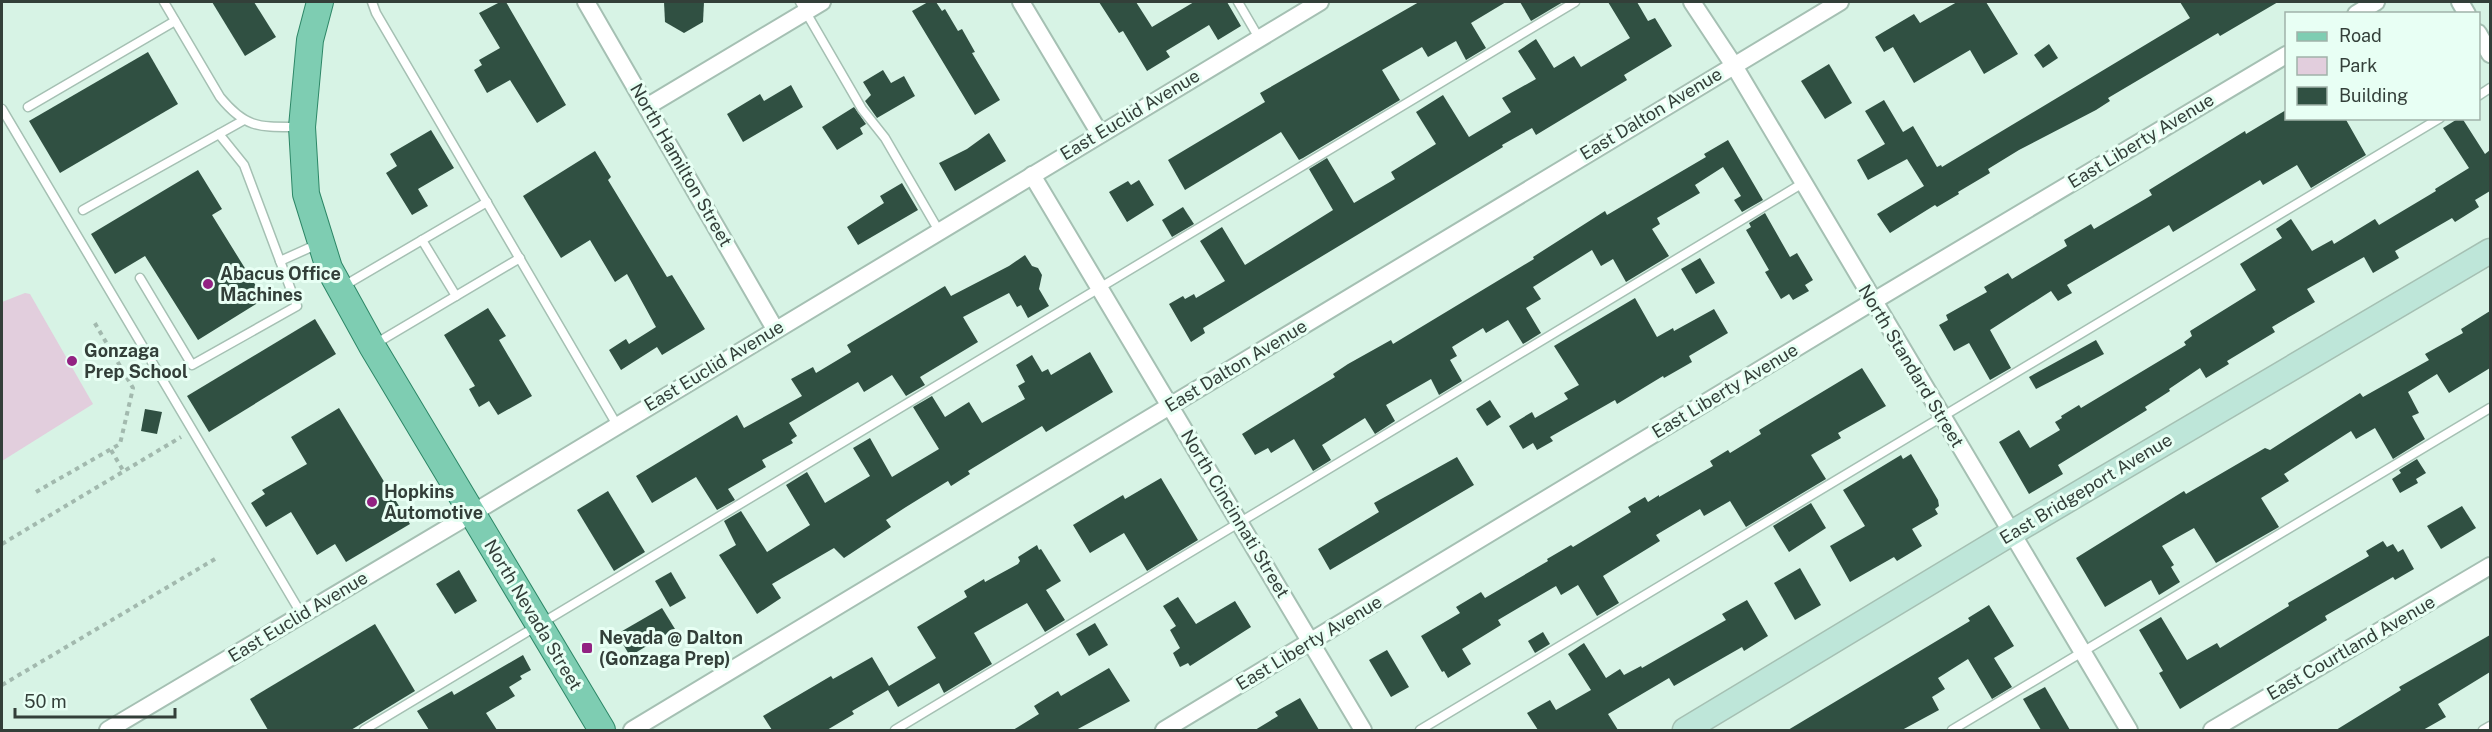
<svg xmlns="http://www.w3.org/2000/svg" width="2492" height="732" viewBox="0 0 2492 732" font-family="'Public Sans',sans-serif">
  <style>
    .green { fill: #e2cedd }
    .building { fill: #305042 }
    .lines { fill: none; stroke-linecap: round; stroke-linejoin: round }
    .lane-casing { stroke: #a5c0b3; stroke-width: 11 }
    .street-casing { stroke: #a5c0b3; stroke-width: 20 }
    .secondary-casing { stroke: #a5c0b3; stroke-width: 27 }
    .primary-casing { stroke: #2c8666; stroke-width: 28 }
    .path { stroke: #a2b9ae; stroke-width: 4; stroke-dasharray: 4.5 4.5; stroke-linecap: butt }
    .lane { stroke: #fff; stroke-width: 8 }
    .street { stroke: #fff; stroke-width: 16 }
    .secondary { stroke: #bee6d9; stroke-width: 24 }
    .primary { stroke: #7ecdb2; stroke-width: 26 }
    .poi-dot { fill: #922282; stroke: #e8fff4; stroke-width: 2 }
    .labels { text-anchor: middle; stroke-width: 6; stroke-linejoin: round; paint-order: stroke }
    .street-label { font-size: 18px; fill: #333f39; stroke: #e8fff4 }
    .poi-label { font-size: 18px; font-weight: bold; fill: #333f39; stroke: #e8fff4; text-anchor: start }
  </style>
  <rect width="100%" height="100%" fill="#d7f3e5"/>
  <path class="green" d="M25 293 30 294 93 404 2 461V302Z"/>
  <g class="building">
    <path d="M212 2H254L276 37 245 56Z"/>
    <path d="M500 2H506L566 105 537 123 510 80 487 93 474 70 482 65 479 60 500 48 479 13Z"/>
    <path d="M664 2H704L703 22 684 33 665 22Z"/>
    <path d="M928 2H936L942 11 945 9 958 31 962 29 975 52 972 53 1000 100 975 115 912 11Z"/>
    <path d="M1099 2H1136L1152 27 1194 2H1227L1241 26 1218 40 1209 25 1166 51 1170 57 1147 71 1123 31 1119 33Z"/>
    <path d="M1419 2H1506L1471 23 1486 48 1466 60 1456 41 1428 57 1422 47 1382 70 1400 100 1303 158 1299 160 1281 132 1185 190 1168 160 1265 102 1260 93Z"/>
    <path d="M1520 2H1563L1531 21Z"/>
    <path d="M1608 2H1637L1648 21 1655 18 1672 46 1624 75 1627 80 1536 135 1532 128 1502 145 1503 147 1203 328 1205 333 1191 342 1169 304 1183 296 1185 299 1194 294 1196 298 1225 281 1200 241 1222 227 1245 265 1333 210 1309 169 1327 158 1354 203 1395 179 1391 172 1436 144 1416 112 1443 95 1469 137 1511 112 1502 98 1536 79 1518 51 1536 39 1554 68 1574 56 1581 67 1630 38Z"/>
    <path d="M1957 2H1986L2018 54 1984 74 1970 50 1914 83 1893 47 1884 52 1875 37 1914 14 1920 23Z"/>
    <path d="M2180 2H2278L2220 36 2218 33 2108 98 2110 101 2096 110 2019 150 1988 169 1990 173 1958 192 1959 194 1937 207 1935 205 1890 233 1877 214 1924 186 1907 159 1868 180 1857 160 1885 144 1865 111 1884 100 1903 132 1913 126 1937 167 1941 165 1942 167 2190 18Z"/>
    <path d="M2049 44 2058 58 2043 68 2034 55Z"/>
    <path d="M148 52 178 104 60 173 29 121Z"/>
    <path d="M1829 64 1852 103 1825 119 1801 81Z"/>
    <path d="M883 70 891 83 904 76 915 96 877 118 865 101 871 95 863 82Z"/>
    <path d="M791 85 803 107 743 142 727 114 760 94 764 101Z"/>
    <path d="M854 107 866 124 860 128 863 134 837 150 822 127Z"/>
    <path d="M2286 110V118H2345L2366 155 2311 188 2297 165 2263 185 2260 180 2173 232 2169 225 2067 285 2072 293 2058 301 2051 291 1990 330 2011 368 1990 380 1969 343 1954 351 1939 325 1948 320 1946 315 1987 292 1984 287 2008 273 2012 279 2067 246 2064 240 2091 224 2094 229 2152 195 2149 190 2245 131 2246 134Z"/>
    <path d="M2459 118H2462L2485 154 2490 150V191L2475 200 2479 207 2455 222 2452 218 2395 251 2399 258 2373 273 2364 257 2307 289 2315 302 2272 327 2275 332 2227 361 2229 364 2206 378 2200 368 2169 389 2170 391 2145 407 2147 410 2058 465 2063 474 2029 494 1999 442 2019 430 2030 448 2060 430 2055 422 2062 418 2061 416 2079 405 2081 408 2186 345 2184 342 2192 336 2190 331 2256 290 2240 264 2282 238 2276 229 2291 219 2312 251 2332 240 2334 244 2375 219 2379 225 2436 191 2435 189 2469 168 2443 128Z"/>
    <path d="M431 130 454 168 418 189 428 206 412 215 386 173 397 166 390 154Z"/>
    <path d="M989 133 1006 161 955 191 939 163 967 149Z"/>
    <path d="M1728 140 1763 200 1742 212 1734 200 1741 196 1723 167 1695 185 1700 193 1657 218 1660 224 1652 229 1669 256 1626 282 1613 259 1601 266 1592 250 1533 287 1541 299 1526 308 1541 333 1523 344 1508 320 1486 333 1483 328 1452 347 1457 356 1450 360 1462 381 1439 395 1431 379 1386 405 1395 421 1375 434 1365 418 1322 445 1331 460 1313 471 1294 439 1271 453 1268 448 1255 455 1242 434 1335 377 1333 374 1348 364 1391 340 1393 344 1534 259 1533 257 1605 211 1607 215 1706 157 1704 154Z"/>
    <path d="M595 151 611 177 608 180 667 277 672 275 705 329 662 355 657 347 621 370 609 350 626 339 629 344 656 327 627 274 615 282 590 240 561 258 523 196Z"/>
    <path d="M198 170 222 209 212 215 264 299 198 340 145 256 115 274 91 234Z"/>
    <path d="M1139 180 1154 205 1127 222 1109 192 1128 181 1131 185Z"/>
    <path d="M902 183 918 210 858 245 847 227 884 203 880 196Z"/>
    <path d="M1183 207 1194 224 1172 237 1162 220Z"/>
    <path d="M1765 213 1790 257 1797 253 1813 280 1805 285 1809 291 1793 300 1789 294 1781 299 1765 272 1769 270 1746 230 1751 227 1749 223Z"/>
    <path d="M1025 255 1032 266 1038 268 1042 275 1039 289 1049 306 1028 318 1021 305 1017 307 1009 293 963 317 978 342 920 377 925 385 906 396 892 375 864 392 858 382 789 423 797 436 791 440 793 443 762 460 766 467 728 489 735 500 717 510 696 477 652 503 636 476 737 415 744 428 802 396 791 379 813 367 816 373 851 352 847 345 945 286 951 296 1009 266Z"/>
    <path d="M1700 258 1715 283 1696 294 1681 269Z"/>
    <path d="M1635 298 1657 337 1673 328 1674 331 1714 309 1728 333 1689 356 1692 362 1664 378 1663 376 1617 404 1615 400 1550 437 1553 441 1537 450 1533 443 1523 449 1509 426 1532 412 1535 418 1568 399 1564 393 1579 385 1554 346Z"/>
    <path d="M488 308 506 336 499 340 532 396 498 415 489 401 479 407 469 389 475 386 444 335Z"/>
    <path d="M2490 311V368L2449 393 2437 374 2408 392 2419 413 2412 416 2425 439 2393 459 2375 428 2356 439 2351 431 2284 474 2289 481 2261 498 2279 527 2216 563 2194 528 2162 546 2174 565 2171 567 2180 582 2159 595 2151 580 2105 607 2076 558 2184 491 2186 494 2265 448 2270 450 2360 393 2363 397 2429 360 2425 354 2463 333 2461 329Z"/>
    <path d="M315 319 336 354 209 432 187 396Z"/>
    <path d="M2096 340 2104 354 2036 389 2029 377Z"/>
    <path d="M1090 352 1113 392 1046 432 1042 426 968 471 970 474 951 486 948 481 906 507 886 520 891 527 844 558 834 548 772 584 781 598 757 614 719 555 736 545 724 521 741 511 767 552 810 525 786 485 807 472 825 503 870 476 853 448 870 438 892 477 939 449 913 407 932 396 945 417 969 402 982 423 1025 399 1018 386 1025 382 1016 365 1032 355 1042 372 1048 369 1051 375Z"/>
    <path d="M1862 368 1886 406 1838 433 1841 438 1811 455 1826 479 1746 527 1730 501 1704 516 1700 509 1656 535 1660 541 1603 576 1619 603 1597 616 1578 585 1561 595 1556 586 1498 620 1501 625 1462 649 1471 664 1448 678 1444 671 1442 672 1421 636 1460 613 1456 607 1481 592 1485 598 1548 561 1547 559 1571 545 1573 547 1631 512 1628 507 1645 497 1648 502 1659 495V497L1713 466 1710 461 1728 450 1730 453 1761 434 1759 430Z"/>
    <path d="M1490 400 1501 417 1487 426 1476 409Z"/>
    <path d="M339 408 410 524 346 562 335 544 317 555 291 512 266 527 251 503 265 494 262 490 307 464 291 437Z"/>
    <path d="M145 409 162 412 157 434 141 431Z"/>
    <path d="M1911 454 1938 500 1939 506 1935 509 1938 514 1912 529 1922 546 1897 561 1894 557 1850 582 1830 546 1865 526 1843 490 1901 455 1903 459Z"/>
    <path d="M1457 457 1474 485 1330 570 1318 549 1379 512 1374 503Z"/>
    <path d="M2417 459 2426 473 2416 479 2418 483 2400 493 2392 479 2401 473 2399 470Z"/>
    <path d="M1161 478 1198 540 1147 571 1124 533 1090 553 1073 525 1123 495 1125 499Z"/>
    <path d="M608 491 645 552 614 571 577 510Z"/>
    <path d="M1811 503 1826 528 1789 552 1773 526Z"/>
    <path d="M2462 506 2476 528 2441 549 2427 526Z"/>
    <path d="M2383 541 2387 547 2393 544 2398 552 2403 549 2414 569 2395 580 2393 577 2325 616 2327 620 2180 709 2159 673 2163 671 2139 630 2161 617 2187 660 2217 643 2220 648 2289 606 2288 603 2369 556 2366 551Z"/>
    <path d="M1037 545 1039 550 1041 549 1061 581 1046 590 1065 620 1045 632 1027 603 974 633 992 664 944 693 939 683 898 707 888 690 852 711 854 714 827 730H772L763 716 831 676 833 679 872 657 889 686 936 658 917 627 967 597 964 591 984 579 985 582 1018 564 1020 561 1018 557Z"/>
    <path d="M1800 568 1821 605 1795 620 1774 583Z"/>
    <path d="M459 570 477 601 455 614 436 584Z"/>
    <path d="M671 572 686 598 670 607 655 581Z"/>
    <path d="M1178 597 1196 624 1235 601 1251 627 1190 666 1188 663 1180 667 1173 653 1180 648 1170 630 1176 626 1163 606Z"/>
    <path d="M1747 600 1768 636 1744 651 1742 647 1674 686 1669 678 1608 714 1618 730H1538L1527 713 1550 700 1556 710 1591 690 1568 654 1584 643 1606 678 1620 669 1624 675 1641 666 1642 668 1726 620 1722 614Z"/>
    <path d="M1989 605 2014 646 1994 658 2012 687 1992 699 1968 659 1938 678 1945 689 1932 697 1939 710 1902 730H1788L1970 621 1968 618Z"/>
    <path d="M662 608 675 629 630 656 617 634Z"/>
    <path d="M1095 623 1108 645 1089 656 1076 634Z"/>
    <path d="M375 624 415 691 351 730H268L250 699Z"/>
    <path d="M1543 632 1550 644 1535 653 1528 641Z"/>
    <path d="M2490 635V672L2438 704 2446 717 2423 730H2336L2401 690 2399 687Z"/>
    <path d="M1387 650 1409 687 1391 697 1369 660Z"/>
    <path d="M523 655 531 670 520 676 522 679 509 687 515 696 486 713 497 730H429L417 711 452 691 454 695Z"/>
    <path d="M1109 668 1130 701 1076 730H1013L1039 714 1034 706 1058 691 1061 696Z"/>
    <path d="M2045 687 2070 730H2041L2023 699Z"/>
    <path d="M1300 698 1319 730H1255L1278 716 1275 712Z"/>
  </g>
  <g class="lines">
    <defs>
      <g id="lane">
        <path d="M164 2 220 97C246 129 260 127 299 127"/>
        <path d="M372 2 376 13 617 425"/>
        <path d="M800 2 862 109 885 138 939 231"/>
        <path d="M1238 2 1259 38"/>
        <path d="M2478 96 2490 88"/>
        <path d="M28 107 175 21"/>
        <path d="M2 109 302 615"/>
        <path d="M83 210 244 120"/>
        <path d="M422 240 456 296"/>
        <path d="M280 261 318 244"/>
        <path d="M140 278 192 365 297 306 244 165 219 134"/>
        <path d="M342 287 487 202"/>
        <path d="M375 344 520 258"/>
        <path d="M364 730 1575 2"/>
        <path d="M895 730 1803 183"/>
        <path d="M1420 730 2440 118"/>
        <path d="M1952 730 2490 408"/>
        <path d="M2483 730 2490 726"/>
      </g>
      <g id="street">
        <path d="M586 2 775 329"/>
        <path d="M1021 2 1100 134"/>
        <path d="M1692 2 1733 64 2129 730"/>
        <path d="M2460 2 2467 14"/>
        <path d="M2356 14 2376 2"/>
        <path d="M2478 33 2490 54"/>
        <path d="M648 106 822 2"/>
        <path d="M1032 175 1363 730"/>
        <path d="M108 730 473 513 1320 2"/>
        <path d="M632 730 1840 2"/>
        <path d="M1164 730 1872 302 2286 55"/>
        <path d="M2212 730 2490 566"/>
      </g>
      <path id="secondary" d="M1685 730 2010 534 2490 251"/>
      <path id="primary" d="M320 2 310 40 302 127 306 194 329 268 372 346 602 730"/>
    </defs>
    <use href="#lane" class="lane-casing"/>
    <use href="#street" class="street-casing"/>
    <use href="#secondary" class="secondary-casing"/>
    <use href="#primary" class="primary-casing"/>
    <g class="path">
      <path d="M111 450 124 472"/>
      <path d="M36 492 120 444 133 388 93 320"/>
      <path d="M2 544 181 437"/>
      <path d="M2 685 215 559"/>
    </g>
    <use href="#lane" class="lane"/>
    <use href="#street" class="street"/>
    <use href="#secondary" class="secondary"/>
    <use href="#primary" class="primary"/>
  </g>
  <g class="poi-dot">
    <circle cx="208" cy="284" r="6"/>
    <circle cx="72" cy="361" r="6"/>
    <circle cx="372" cy="502" r="6"/>
    <rect x="581" y="642" width="12" height="12" rx="3"/>
  </g>
  <g class="labels">
    <g class="street-label">
      <text transform="translate(1651 114) rotate(-31)" y="6">East Dalton Avenue</text>
      <text transform="translate(1130 115) rotate(-31)" y="6">East Euclid Avenue</text>
      <text transform="translate(2141 141) rotate(-31)" y="6">East Liberty Avenue</text>
      <text transform="translate(681 165) rotate(60)" y="6">North Hamilton Street</text>
      <text transform="translate(714 366) rotate(-31)" y="6">East Euclid Avenue</text>
      <text transform="translate(1236 366) rotate(-31)" y="6">East Dalton Avenue</text>
      <text transform="translate(1911 366) rotate(59)" y="6">North Standard Street</text>
      <text transform="translate(1725 391) rotate(-31)" y="6">East Liberty Avenue</text>
      <text transform="translate(2086 489) rotate(-31)" y="6">East Bridgeport Avenue</text>
      <text transform="translate(1235 514) rotate(59)" y="6">North Cincinnati Street</text>
      <text transform="translate(533 615) rotate(59)" y="6">North Nevada Street</text>
      <text transform="translate(298 617) rotate(-31)" y="6">East Euclid Avenue</text>
      <text transform="translate(1309 643) rotate(-31)" y="6">East Liberty Avenue</text>
      <text transform="translate(2351 648) rotate(-30)" y="6">East Courtland Avenue</text>
    </g>
    <g class="poi-label">
      <text x="220" y="280">Abacus Office<tspan x="220" dy="21">Machines</tspan></text>
      <text x="84" y="357">Gonzaga<tspan x="84" dy="21">Prep School</tspan></text>
      <text x="384" y="498">Hopkins<tspan x="384" dy="21">Automotive</tspan></text>
      <text x="599" y="644">Nevada @ Dalton<tspan x="599" dy="21">(Gonzaga Prep)</tspan></text>
    </g>
  </g>
  <rect width="2492" height="732" fill="none" stroke="#333f39" stroke-width="6"/>
  <rect x="2285" y="12" width="195" height="108" fill="#e8fff4" stroke="#a0b2a9" stroke-width="1.5"/>
  <rect x="2297" y="32" width="30" height="9" fill="#7ecdb2" stroke="#a0b2a9" stroke-width="1.5"/>
  <text x="2339" y="42" font-size="18" fill="#333f39">Road</text>
  <rect x="2297" y="57" width="30" height="18" fill="#e2cedd" stroke="#a0b2a9" stroke-width="1.5"/>
  <text x="2339" y="72" font-size="18" fill="#333f39">Park</text>
  <rect x="2297" y="87" width="30" height="18" fill="#305042" stroke="#a0b2a9" stroke-width="1.5"/>
  <text x="2339" y="102" font-size="18" fill="#333f39">Building</text>
  <path d="M15 708v9h160v-9" fill="none" stroke="#333f39" stroke-width="3"/>
  <text x="24" y="708" font-size="18" fill="#333f39" stroke="#e8fff4" stroke-width="4.5" paint-order="stroke">50 m</text>
</svg>
